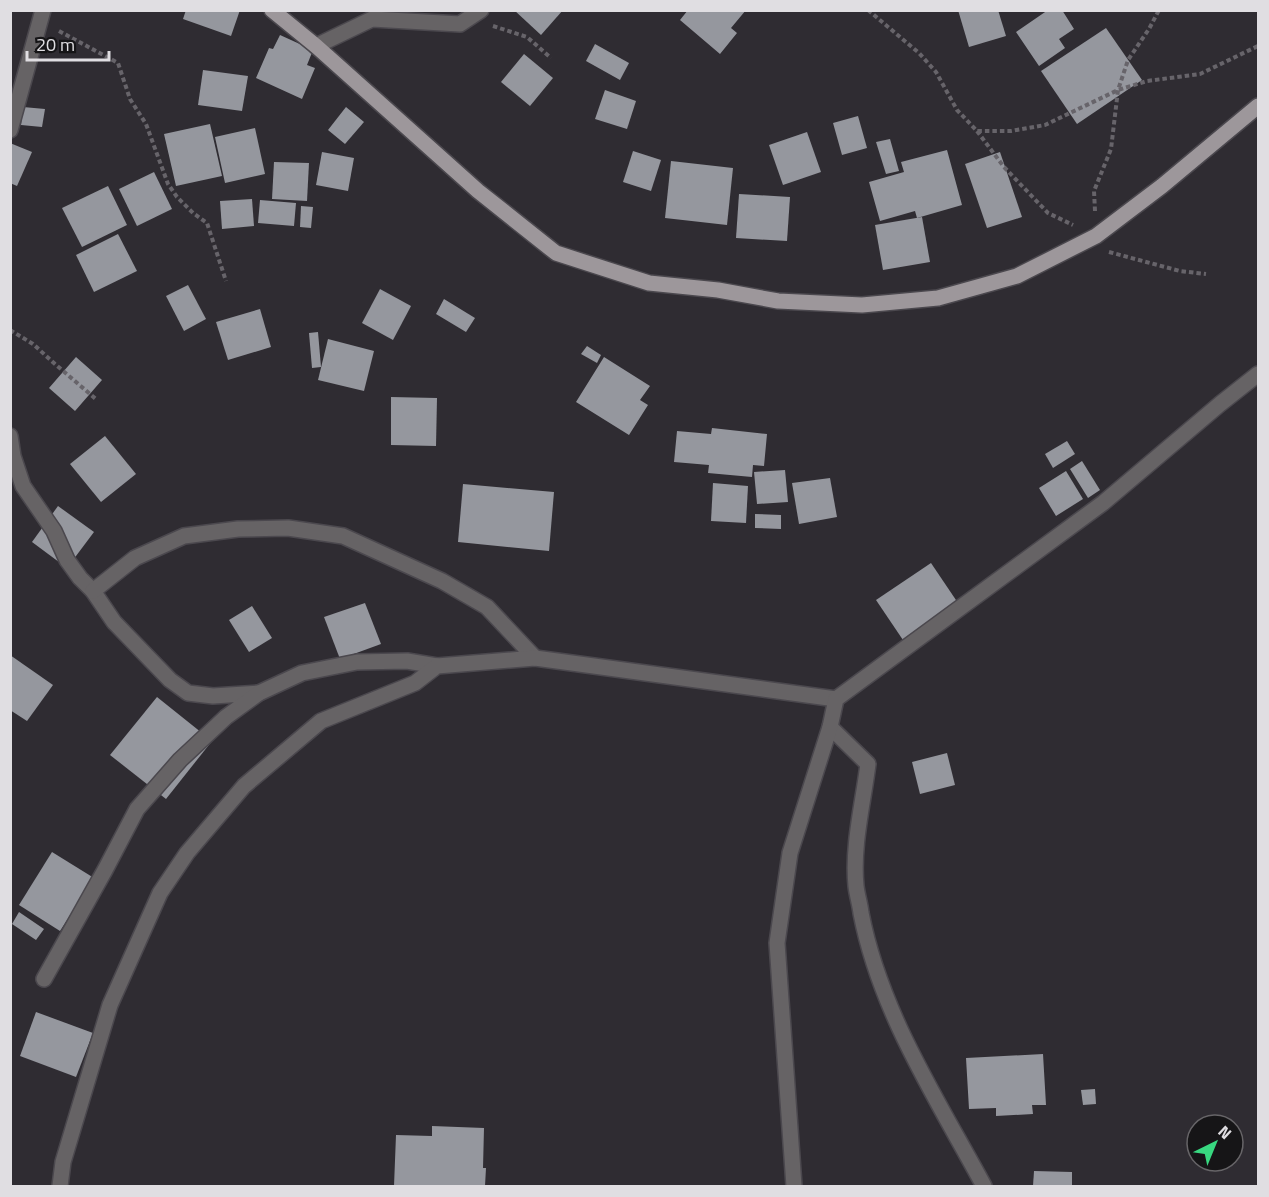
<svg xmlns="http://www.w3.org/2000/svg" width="1269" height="1197" viewBox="0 0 1269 1197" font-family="'Titillium Web',sans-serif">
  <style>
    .building { fill: #95979e }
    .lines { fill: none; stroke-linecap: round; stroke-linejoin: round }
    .minor-casing { stroke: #4b484e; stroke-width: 18 }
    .major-casing { stroke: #4b484e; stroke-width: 18 }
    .path { stroke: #67646a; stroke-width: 4; stroke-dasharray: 4.5 3; stroke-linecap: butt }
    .minor { stroke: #666365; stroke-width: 15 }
    .major { stroke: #9d979b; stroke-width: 15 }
  </style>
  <rect width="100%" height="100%" fill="#2f2c32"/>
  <g class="building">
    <path d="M186 10H240L231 36 183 19Z"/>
    <path d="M514 10H563L541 35Z"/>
    <path d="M688 10H746L731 28 737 33 720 54 680 20Z"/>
    <path d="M958 10H998L1006 36 969 47Z"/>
    <path d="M1048 10H1062L1074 29 1059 39 1065 48 1039 66 1016 32Z"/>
    <path d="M1106 28 1142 80 1077 124 1041 71Z"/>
    <path d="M280 35 313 50 307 65 315 68 302 99 256 78 269 48 273 49Z"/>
    <path d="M595 44 629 63 620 80 586 61Z"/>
    <path d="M524 54 553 78 530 106 501 82Z"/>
    <path d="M203 70 248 76 242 111 198 105Z"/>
    <path d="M605 90 636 101 627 129 595 119Z"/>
    <path d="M23 107 45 109 42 127 21 125Z"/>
    <path d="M346 107 364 122 345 144 328 130Z"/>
    <path d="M858 116 867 148 842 155 833 123Z"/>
    <path d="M210 124 222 176 176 186 164 134Z"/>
    <path d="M255 128 265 174 225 183 215 137Z"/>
    <path d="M807 132 821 172 783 185 769 145Z"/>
    <path d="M890 139 899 171 886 174 876 142Z"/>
    <path d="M10 143 32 152 17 186 10 183Z"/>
    <path d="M947 150 962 205 917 218 915 211 880 221 869 182 904 172 901 162Z"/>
    <path d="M633 151 661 160 651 191 623 182Z"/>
    <path d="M322 152 354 158 348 191 316 185Z"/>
    <path d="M1000 152 1022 217 987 228 965 164Z"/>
    <path d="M671 161 733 168 727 225 665 218Z"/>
    <path d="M274 162 309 163 307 201 272 199Z"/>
    <path d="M154 172 172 209 137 226 119 189Z"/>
    <path d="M108 186 127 225 82 247 62 208Z"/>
    <path d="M739 194 790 197 787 241 736 238Z"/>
    <path d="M252 199 254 226 222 229 220 201Z"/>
    <path d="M260 200 296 203 294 226 258 223Z"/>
    <path d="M301 206 313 207 311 228 300 227Z"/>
    <path d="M922 217 930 262 883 270 875 225Z"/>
    <path d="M118 234 137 271 94 292 76 255Z"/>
    <path d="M188 285 206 319 184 331 166 296Z"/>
    <path d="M380 289 411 306 393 340 362 323Z"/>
    <path d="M444 299 475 318 466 332 436 314Z"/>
    <path d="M260 309 271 347 228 360 216 322Z"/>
    <path d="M318 332 321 367 312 368 309 333Z"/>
    <path d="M328 339 374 351 364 391 318 380Z"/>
    <path d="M587 346 601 355 597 363 581 354Z"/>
    <path d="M76 357 102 380 75 411 49 388Z"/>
    <path d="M604 357 650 386 640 400 648 405 629 435 576 402Z"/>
    <path d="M391 397 437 398 436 446 391 445Z"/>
    <path d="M712 428 767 434 764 466 753 465 752 477 708 473 709 465 674 462 677 431 711 434Z"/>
    <path d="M105 436 136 474 101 502 70 464Z"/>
    <path d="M1067 441 1075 454 1053 468 1045 454Z"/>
    <path d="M1082 461 1100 490 1088 498 1070 469Z"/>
    <path d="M785 470 788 502 757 504 754 472Z"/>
    <path d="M1066 471 1083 499 1056 516 1039 488Z"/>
    <path d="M830 478 837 517 799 524 792 483Z"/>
    <path d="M713 483 748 486 746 523 711 521Z"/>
    <path d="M463 484 554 492 549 551 458 542Z"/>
    <path d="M58 506 94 532 67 568 32 542Z"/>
    <path d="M755 514 781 515V529L755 528Z"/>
    <path d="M931 563 960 606 905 643 876 600Z"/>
    <path d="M365 603 381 644 340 659 324 617Z"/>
    <path d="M252 606 272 638 249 652 229 620Z"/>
    <path d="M10 655 53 685 27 721 10 710Z"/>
    <path d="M157 697 212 741 166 799 110 755Z"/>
    <path d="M947 753 955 785 920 794 912 762Z"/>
    <path d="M52 852 94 878 60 931 19 905Z"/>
    <path d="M19 912 44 929 36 940 12 924Z"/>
    <path d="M36 1012 93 1033 76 1077 20 1056Z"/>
    <path d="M1043 1054 1046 1105H1032L1033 1114 996 1116V1108L969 1109 966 1058Z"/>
    <path d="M1095 1089 1096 1104 1083 1105 1081 1090Z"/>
    <path d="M432 1126 484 1128 483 1168H486L485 1186H394L396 1135 432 1136Z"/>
    <path d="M1034 1171 1072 1172V1186H1033Z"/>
  </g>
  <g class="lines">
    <defs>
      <g id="minor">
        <path d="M316 46 372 19 460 24 481 10"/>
        <path d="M10 130 43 10"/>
        <path d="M10 436 13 456 23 486 54 531 67 560 80 578 93 591 114 622 170 680 188 693 213 696 259 693"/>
        <path d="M93 591 135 558 184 536 238 529 288 528 343 536 442 581 487 607 535 658"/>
        <path d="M830 727 868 764C863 804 852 846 856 886 857 895 860 904 861 913 880 1012 937 1099 984 1186"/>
        <path d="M44 979 105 870 137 809 180 760 226 717 259 693 302 673 357 662 407 661 437 666"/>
        <path d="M60 1186 63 1162 110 1005 160 893 187 853 244 786 321 721 415 683 437 666 535 658 836 699"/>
        <path d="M794 1186 777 943 790 853 830 727 836 699 1103 503 1220 404 1258 374"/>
      </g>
      <path id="major" d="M272 10 316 46 478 191 556 253 649 283 718 290 778 301 862 305 938 298 1017 276 1096 236 1162 186 1258 106"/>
    </defs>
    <use href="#minor" class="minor-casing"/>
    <use href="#major" class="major-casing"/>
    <g class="path">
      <path d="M868 10 919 53 936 72 957 110 977 131H1011L1045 125 1118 90 1147 81 1200 74 1258 46"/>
      <path d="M493 26 527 37 551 58"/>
      <path d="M59 31 118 63 130 99 146 124 168 184 177 197 193 213 207 223 226 281"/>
      <path d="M977 131 1004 167 1048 213 1073 225"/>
      <path d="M1095 211 1094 191 1111 149 1118 90 1128 60 1149 29 1159 10"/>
      <path d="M1109 252 1180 271 1206 274"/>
      <path d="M10 330 33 344 55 364 97 400"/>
    </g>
    <use href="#minor" class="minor"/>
    <use href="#major" class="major"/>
  </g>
  <rect width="1269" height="1197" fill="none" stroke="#e0dee2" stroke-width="24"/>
  <g transform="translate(1215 1143) rotate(43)"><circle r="28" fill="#161517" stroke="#676568" stroke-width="1.5"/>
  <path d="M0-4.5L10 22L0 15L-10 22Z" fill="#38d880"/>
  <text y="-9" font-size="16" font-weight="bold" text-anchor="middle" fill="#e0dee2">N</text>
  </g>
  <path d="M27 51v9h82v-9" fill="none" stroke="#e0dee2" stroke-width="3"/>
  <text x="36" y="51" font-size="18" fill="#e0dee2" stroke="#161517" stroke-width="4.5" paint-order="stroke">20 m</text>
</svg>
